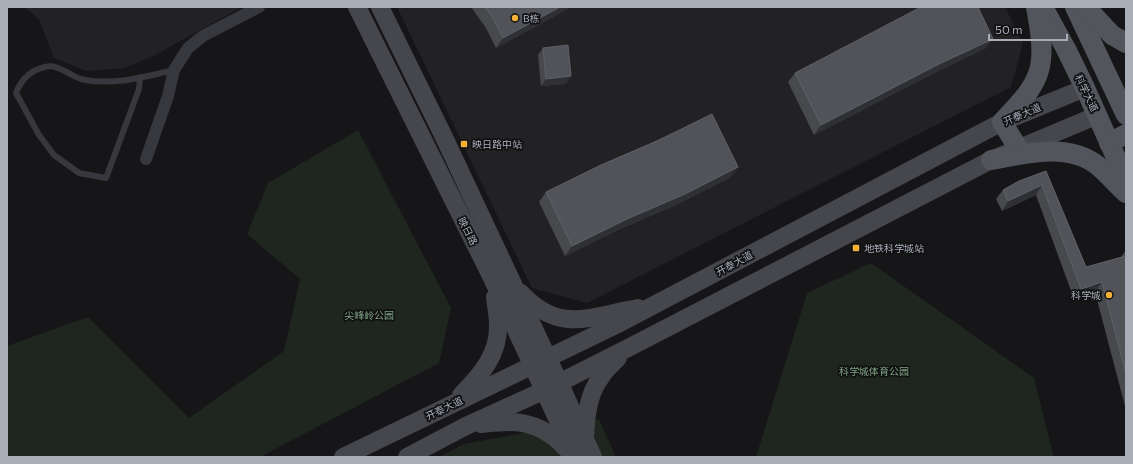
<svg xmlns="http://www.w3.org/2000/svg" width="1133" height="464" viewBox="0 0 1133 464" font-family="Commissioner,'Noto Sans SC',sans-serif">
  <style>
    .built { fill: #222225 }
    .green { fill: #1e261f }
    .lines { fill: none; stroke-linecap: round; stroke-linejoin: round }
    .lane { stroke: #37383d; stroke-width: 6 }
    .street { stroke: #37383d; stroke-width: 12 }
    .secondary { stroke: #45474d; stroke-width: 18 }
    .primary { stroke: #53555c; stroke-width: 20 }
    .wall { fill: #47494d }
    .shaded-wall { fill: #2f3033 }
    .building { fill: #525359; stroke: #5f6168 }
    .poi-dot { fill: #f2b134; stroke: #111113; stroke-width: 1.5 }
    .labels { text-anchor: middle; stroke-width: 3.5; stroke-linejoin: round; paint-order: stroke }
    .poi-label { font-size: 10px; fill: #a8adb8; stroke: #111113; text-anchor: start }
    .street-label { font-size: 10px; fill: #a8adb8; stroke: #111113 }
    .park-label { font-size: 10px; fill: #7fa381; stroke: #111113 }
  </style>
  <rect width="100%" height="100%" fill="#161618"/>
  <g class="built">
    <path d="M24 7H242L155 55 125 68 86 71 54 58 39 19Z"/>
    <path d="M397 7H1005L1023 43 1011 87 587 303 532 288Z"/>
  </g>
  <g class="green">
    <path d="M358 130 451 308 439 363 260 457H7V346L88 317 189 418 284 351 300 279 247 234 268 183Z"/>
    <path d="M871 263 1034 378 1054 457H756L807 293Z"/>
    <path d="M599 419 616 457H439L464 444Z"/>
  </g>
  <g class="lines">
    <path class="lane" d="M140 77 139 89 106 178 79 173 54 155 39 135 16 93C21 80 31 70 45 67 58 63 72 78 85 80 117 85 144 77 174 70"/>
    <path class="street" d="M146 159 168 96 174 70 188 48 203 36 259 7"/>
    <g class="secondary">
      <path d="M357 7 492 278 575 457"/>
      <path d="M380 7 443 135 559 382 593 457"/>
      <path d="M521 293C560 335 591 316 638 308"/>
      <path d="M461 395C481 375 499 354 498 325 498 315 496 306 495 297"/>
      <path d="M481 424C509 421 527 419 551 435 558 439 564 447 570 452"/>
      <path d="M585 437C586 416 588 394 601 377 605 370 612 364 618 358"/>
      <path d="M343 457 616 325 1002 122 1085 88"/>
      <path d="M407 457 466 426 545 390 628 348 991 160 1098 115"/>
    </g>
    <g class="primary">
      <path d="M1043 7 1066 49 1085 88 1126 180"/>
      <path d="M1075 7 1126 115"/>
      <path d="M1086 7 1112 35 1126 43"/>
      <path d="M1109 143 1126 134"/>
      <path d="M1018 148 1002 122C1019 104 1039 85 1041 60 1043 42 1039 24 1036 7"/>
      <path d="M991 160C1025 154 1067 142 1097 165 1107 173 1116 184 1126 193"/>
    </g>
  </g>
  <g class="wall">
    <path d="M471 7H571L496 48 486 28Z"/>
    <path d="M543 48 566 84 541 86 538 55Z"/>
    <path d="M986 48 934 73 814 135 788 82 795 73Z"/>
    <path d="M1046 171 1086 267 1121 257 1126 250V410L1095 292 1074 299 1036 195 1002 211 996 199 1003 190Z"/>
    <path d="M731 177 678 204 620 229 565 256 539 202 546 192Z"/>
  </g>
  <g class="shaded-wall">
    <path d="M560 7H571L496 48 503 38Z"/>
    <path d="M993 39 986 48 934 73 814 135 821 125 941 63Z"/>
    <path d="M571 76 566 84 541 86 546 79Z"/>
    <path d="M738 167 731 177 678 204 620 229 565 256 572 246 627 219Z"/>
    <path d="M1042 185 1036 195 1002 211 1008 201Z"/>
    <path d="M1102 282 1095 292 1074 299 1081 289Z"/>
  </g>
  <g class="building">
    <path d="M485 7H560L503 38 493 18Z"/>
    <path d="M921 7H978L993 39 941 63 821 125 795 73Z"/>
    <path d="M568 45 571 76 546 79 543 48Z"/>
    <path d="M712 114 738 167 685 194 627 219 572 246 546 192 601 165 659 140Z"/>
    <path d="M1046 171 1086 267 1126 256V374L1102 282 1081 289 1042 185 1008 201 1003 190 1019 181Z"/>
  </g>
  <g class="poi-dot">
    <circle cx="515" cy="18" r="4"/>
    <rect x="460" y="140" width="8" height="8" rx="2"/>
    <rect x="852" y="244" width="8" height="8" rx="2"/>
    <circle cx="1109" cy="295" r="4"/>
  </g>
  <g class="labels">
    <g class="poi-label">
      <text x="523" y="22">B栋</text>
      <text x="472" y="148">映日路中站</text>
      <text x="864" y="252">地铁科学城站</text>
      <text x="1101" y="299" text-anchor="end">科学城</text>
    </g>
    <g class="street-label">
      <text transform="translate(1087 93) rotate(64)" y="4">科学大道</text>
      <text transform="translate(1022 114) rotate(-23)" y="4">开泰大道</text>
      <text transform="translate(468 231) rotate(63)" y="4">映日路</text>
      <text transform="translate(734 263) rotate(-28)" y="4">开泰大道</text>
      <text transform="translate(444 408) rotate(-26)" y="4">开泰大道</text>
    </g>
    <g class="park-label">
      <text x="369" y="319">尖峰岭公园</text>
      <text x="874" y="375">科学城体育公园</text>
    </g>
  </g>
  <rect width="1133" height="464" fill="none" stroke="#a8adb8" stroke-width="16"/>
  <path d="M989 34v6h78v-6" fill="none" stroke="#a8adb8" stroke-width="2"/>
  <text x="995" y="34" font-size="12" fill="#a8adb8" stroke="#111113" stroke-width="3" paint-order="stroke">50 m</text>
</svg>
